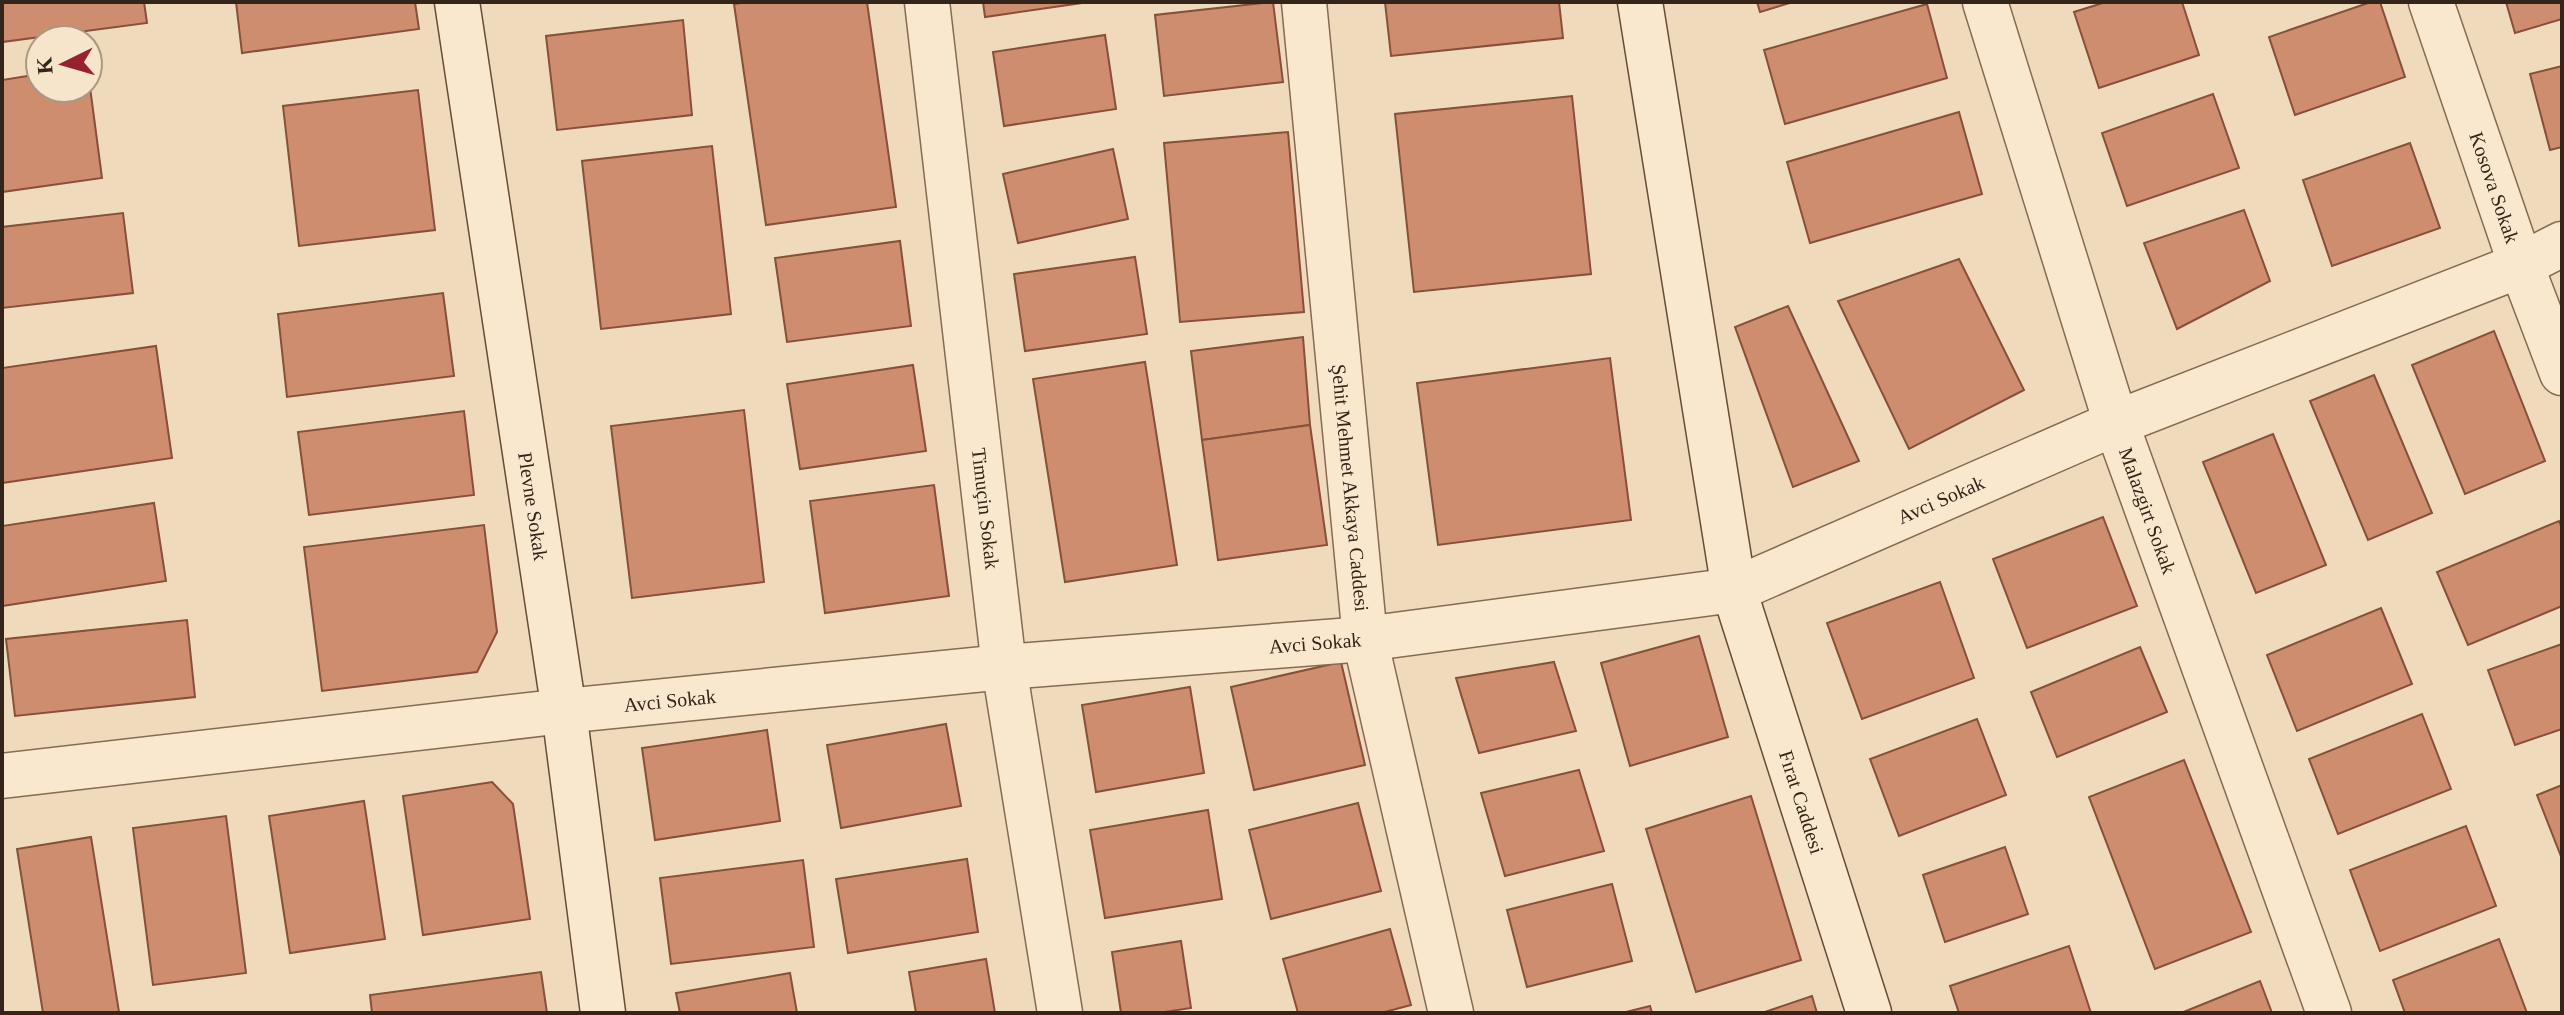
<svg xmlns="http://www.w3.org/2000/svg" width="2564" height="1015" viewBox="0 0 2564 1015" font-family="Georgia,serif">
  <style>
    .building { fill: #cf8d6f; stroke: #865039; stroke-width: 2 }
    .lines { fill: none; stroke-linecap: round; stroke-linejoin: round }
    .street-casing { stroke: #866a54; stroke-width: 47 }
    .secondary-casing { stroke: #684b38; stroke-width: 47 }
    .street { stroke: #fae8ce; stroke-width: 44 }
    .secondary { stroke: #fae8ce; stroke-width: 44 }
    .labels { text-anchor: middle; stroke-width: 7; stroke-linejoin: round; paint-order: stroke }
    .street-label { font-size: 20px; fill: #34241a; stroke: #f6e5ca }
  </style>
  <rect width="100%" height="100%" fill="#efdabb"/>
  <g class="building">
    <path d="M2 2H144L147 23 2 42Z"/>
    <path d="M236 2H415L419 29 242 53Z"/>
    <path d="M748 2H867L896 207 766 225 734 4Z"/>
    <path d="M983 2H1089L985 17Z"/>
    <path d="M1273 2 1283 82 1164 96 1155 15Z"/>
    <path d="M1385 2H1559L1563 38 1391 56Z"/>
    <path d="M1757 2H1793L1760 12Z"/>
    <path d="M2106 2H2182L2199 55 2099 88 2074 12Z"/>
    <path d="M2371 2H2380L2405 77 2295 115 2269 37Z"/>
    <path d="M2506 2H2562V19L2515 33Z"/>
    <path d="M1927 4 1947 78 1785 124 1764 50Z"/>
    <path d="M683 20 692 115 557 130 546 36Z"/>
    <path d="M1105 35 1116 109 1004 126 993 52Z"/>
    <path d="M2562 66V147L2550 150 2530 74Z"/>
    <path d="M88 72 102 178 2 192V80L40 74V88H88Z"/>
    <path d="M418 90 435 230 299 246 283 106Z"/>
    <path d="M2213 94 2239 168 2127 206 2102 133Z"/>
    <path d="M1572 96 1591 274 1414 292 1395 114Z"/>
    <path d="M1959 112 1982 194 1810 243 1787 162Z"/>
    <path d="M1288 132 1304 312 1180 322 1164 143Z"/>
    <path d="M2410 143 2440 228 2332 266 2303 180Z"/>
    <path d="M712 146 731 314 601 329 582 161Z"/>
    <path d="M1113 149 1128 219 1018 243 1003 174Z"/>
    <path d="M2244 210 2270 281 2177 329 2144 243Z"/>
    <path d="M123 213 133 293 2 308V227Z"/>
    <path d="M900 241 911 326 787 342 775 258Z"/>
    <path d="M1135 257 1147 334 1025 351 1014 274Z"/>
    <path d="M1959 259 2024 390 1909 449 1838 301Z"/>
    <path d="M443 293 454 376 287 397 278 314Z"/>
    <path d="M1788 306 1859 461 1793 487 1735 327Z"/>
    <path d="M2494 331 2545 461 2465 494 2412 365Z"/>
    <path d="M1303 337 1310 425 1202 440 1191 351Z"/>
    <path d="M156 346 172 458 2 483V368Z"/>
    <path d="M1610 358 1631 520 1438 545 1417 383Z"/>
    <path d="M1145 362 1177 565 1065 582 1033 379Z"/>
    <path d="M913 365 926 451 800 469 787 384Z"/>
    <path d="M2374 375 2432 513 2368 540 2310 401Z"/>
    <path d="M744 410 764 582 632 598 611 426Z"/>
    <path d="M464 411 474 495 309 515 298 432Z"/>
    <path d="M1310 425 1327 545 1218 560 1202 440Z"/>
    <path d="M2273 434 2326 565 2256 593 2203 462Z"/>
    <path d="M934 485 949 596 825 613 810 501Z"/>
    <path d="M154 503 166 581 2 606V526Z"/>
    <path d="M2103 517 2137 606 2027 648 1993 559Z"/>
    <path d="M2559 521 2562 528V606L2468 645 2437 572Z"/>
    <path d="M484 525 497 632 477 672 322 691 304 547Z"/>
    <path d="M1940 582 1974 678 1862 719 1827 623Z"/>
    <path d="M2381 608 2412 684 2297 731 2267 655Z"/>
    <path d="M187 620 195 697 15 716 6 639Z"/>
    <path d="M1699 636 1728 737 1630 766 1601 663Z"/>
    <path d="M2562 644V729L2515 745 2488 670Z"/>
    <path d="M2140 647 2167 712 2057 757 2031 692Z"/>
    <path d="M1341 662 1365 765 1254 790 1231 687Z"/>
    <path d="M1554 662 1576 731 1479 753 1456 678Z"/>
    <path d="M1190 687 1204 773 1096 792 1082 705Z"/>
    <path d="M2422 714 2451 789 2338 834 2309 759Z"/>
    <path d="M1977 719 2006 795 1899 836 1870 759Z"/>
    <path d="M946 724 961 806 841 828 827 745Z"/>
    <path d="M767 730 780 821 655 840 642 748Z"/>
    <path d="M2184 760 2251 932 2155 969 2089 797Z"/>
    <path d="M1579 770 1604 851 1505 876 1481 793Z"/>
    <path d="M492 782 513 804 530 919 423 935 403 796Z"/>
    <path d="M2562 785V859L2537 795Z"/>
    <path d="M1751 796 1801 960 1696 992 1646 829Z"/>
    <path d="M364 801 385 939 290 953 269 816Z"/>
    <path d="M1358 803 1381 891 1271 919 1249 830Z"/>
    <path d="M1208 810 1222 899 1105 918 1090 830Z"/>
    <path d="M226 816 246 973 153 985 133 828Z"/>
    <path d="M2466 826 2496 906 2380 951 2350 870Z"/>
    <path d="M91 837 119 1012 43 1013 17 849Z"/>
    <path d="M2005 847 2028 914 1945 942 1923 875Z"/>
    <path d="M967 859 978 932 848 953 836 879Z"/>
    <path d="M803 860 814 947 671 964 660 878Z"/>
    <path d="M1612 884 1632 961 1527 987 1507 910Z"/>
    <path d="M1390 929 1411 1005 1381 1013H1298L1283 959Z"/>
    <path d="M2499 939 2527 1013H2405L2393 980Z"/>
    <path d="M1181 941 1191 1008 1158 1013H1121L1112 952Z"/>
    <path d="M2069 946 2091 1013H1959L1950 986Z"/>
    <path d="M986 959 995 1013H916L909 972Z"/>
    <path d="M541 972 547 1013H372L370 995Z"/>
    <path d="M790 973 797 1013H680L676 993Z"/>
    <path d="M2260 981 2272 1013H2181Z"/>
    <path d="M1812 996 1817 1013H1762Z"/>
    <path d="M1650 1006 1652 1013H1622Z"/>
  </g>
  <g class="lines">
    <defs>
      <g id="street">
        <path id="s1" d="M927 2 1004 667 1060 1013"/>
        <path id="s2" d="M1304 2 1365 639 1451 1013"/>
        <path id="s3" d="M1985 2 2116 423 2329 1013"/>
        <path id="s4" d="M2431 2 2521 265 2562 373"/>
        <path id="s5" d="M2 776 564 711 1004 667 1365 639 1734 590 2116 423 2521 265 2562 244"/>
      </g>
      <g id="secondary">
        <path id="s6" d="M457 2 564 711 603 1013"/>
        <path id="s7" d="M1640 2 1734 590 1869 1013"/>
      </g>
    </defs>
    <use href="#street" class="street-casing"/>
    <use href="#secondary" class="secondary-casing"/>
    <use href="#street" class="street"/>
    <use href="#secondary" class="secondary"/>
  </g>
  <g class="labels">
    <g class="street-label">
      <text dy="7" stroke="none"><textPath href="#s4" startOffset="196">Kosova Sokak</textPath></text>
      <text dy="7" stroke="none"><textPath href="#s2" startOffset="488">Şehit Mehmet Akkaya Caddesi</textPath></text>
      <text dy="7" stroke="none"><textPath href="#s5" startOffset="1968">Avci Sokak</textPath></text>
      <text dy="7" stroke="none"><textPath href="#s6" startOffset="510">Plevne Sokak</textPath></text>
      <text dy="7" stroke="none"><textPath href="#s1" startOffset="510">Timuçin Sokak</textPath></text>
      <text dy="7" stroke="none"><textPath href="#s3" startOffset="534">Malazgirt Sokak</textPath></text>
      <text dy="7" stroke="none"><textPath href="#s5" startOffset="1320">Avci Sokak</textPath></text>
      <text dy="7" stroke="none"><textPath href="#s5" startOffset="672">Avci Sokak</textPath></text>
      <text dy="7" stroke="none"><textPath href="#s7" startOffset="818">Fırat Caddesi</textPath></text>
    </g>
  </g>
  <rect width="2564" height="1015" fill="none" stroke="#34241a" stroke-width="8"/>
  <g transform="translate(64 64) rotate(265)"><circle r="38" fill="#f6e5ca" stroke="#a89884" stroke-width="2"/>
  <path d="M0-6L14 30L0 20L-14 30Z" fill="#97222f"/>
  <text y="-12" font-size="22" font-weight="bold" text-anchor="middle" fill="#34241a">K</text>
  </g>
</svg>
